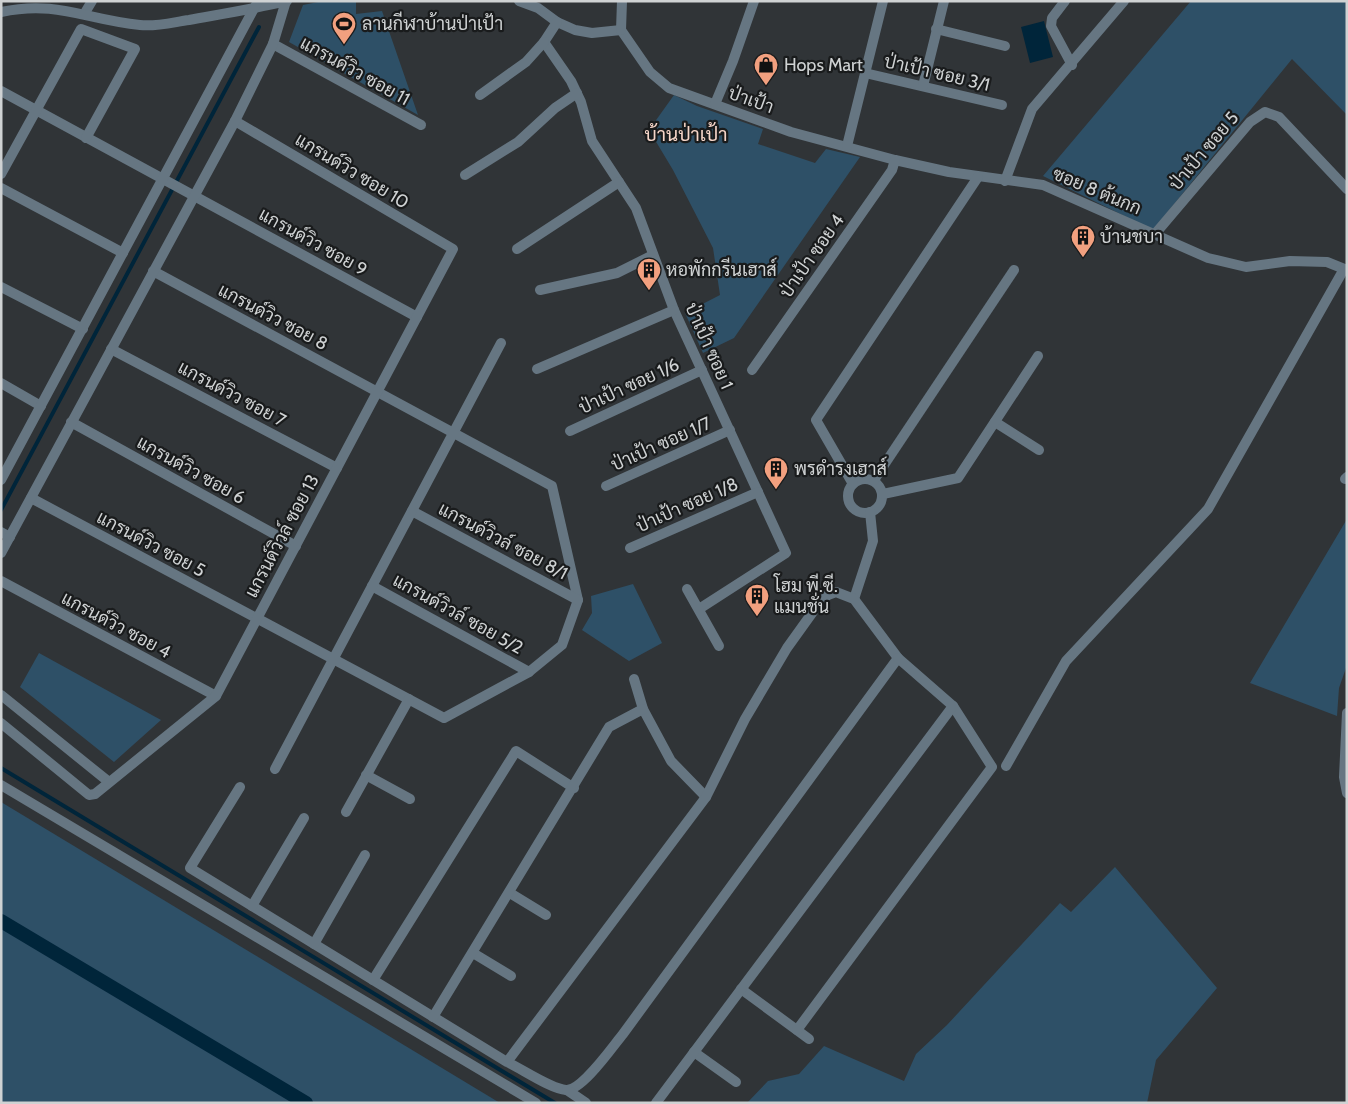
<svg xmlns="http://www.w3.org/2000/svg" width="1348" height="1104" viewBox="0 0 1348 1104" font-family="Cabin,Sarabun,sans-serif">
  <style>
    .green { fill: #2e5067 }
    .water { fill: #00253a }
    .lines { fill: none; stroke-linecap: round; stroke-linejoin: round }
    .stream { stroke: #00253a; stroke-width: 4 }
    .canal { stroke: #00253a; stroke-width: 14 }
    .minor { stroke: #667682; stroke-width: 10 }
    .tertiary { stroke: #667682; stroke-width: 10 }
    .labels { text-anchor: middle; stroke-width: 4.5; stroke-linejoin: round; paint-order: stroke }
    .poi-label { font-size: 18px; fill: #cfd2d3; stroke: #191b1c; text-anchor: start }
    .street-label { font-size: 18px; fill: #cfd2d3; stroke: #191b1c }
    .neighbourhood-label { font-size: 19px; fill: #f5d5c8; stroke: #191b1c }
  </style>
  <rect width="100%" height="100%" fill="#303437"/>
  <g class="green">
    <path d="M323 1H356V14L382 11 418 115 289 42 303 5Z"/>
    <path d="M1191 1H1347V115L1292 59 1153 230 1043 176Z"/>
    <path d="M674 95 697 106 763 129 758 144 815 163 826 149 860 157 734 338 703 353 685 313 720 295 713 248 673 170 649 130Z"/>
    <path d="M1347 519V665L1339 688 1337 716 1250 683Z"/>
    <path d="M633 584 662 643 629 661 582 630 592 613 591 596Z"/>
    <path d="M39 653 161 720 114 762 20 687Z"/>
    <path d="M1 802 500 1103H1Z"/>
    <path d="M1115 867 1217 988 1156 1060 1147 1103H747L768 1081 799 1074 824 1046 904 1081 916 1054 947 1025 1060 903 1071 912Z"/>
  </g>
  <path class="water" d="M1044 21 1053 57 1030 63 1021 27Z"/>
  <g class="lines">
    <g class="stream">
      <path d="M1 510 259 27"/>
      <path d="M1 768 555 1103"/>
    </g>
    <path class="canal" d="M1 921 306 1103"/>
    <g class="minor">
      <path d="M519 1 538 8 557 22 575 30 592 33 621 30"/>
      <path d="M1065 1 1052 18 1051 26 1072 65"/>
      <path d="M86 11 92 1"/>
      <path d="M1 12C58 0 86 20 140 25 156 27 174 22 189 20 222 14 254 9 287 1"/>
      <path d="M557 22 544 42 571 81 581 102 592 141 636 208 674 310 786 553 699 609"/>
      <path d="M936 29 1005 46"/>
      <path d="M621 30 650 72 669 88 791 132 895 160 949 172 1043 185 1208 258 1246 267 1290 261 1327 262 1347 270"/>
      <path d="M621 30 622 1"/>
      <path d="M273 44 421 125"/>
      <path d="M865 73 1002 105"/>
      <path d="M923 86 944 1"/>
      <path d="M1 91 417 317"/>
      <path d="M480 95 526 62 544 42"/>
      <path d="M715 104 733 61 754 1"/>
      <path d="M847 146 883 1"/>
      <path d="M1 174 81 29 135 49 86 138"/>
      <path d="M465 175 518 142 555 108 577 93"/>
      <path d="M1005 181 1032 109 1124 1"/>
      <path d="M1 188 123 253"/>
      <path d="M1155 234 1250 122 1265 112 1279 117 1347 189"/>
      <path d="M517 249 619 182"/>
      <path d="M1 287 83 329"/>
      <path d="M540 290 617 273 653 255"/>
      <path d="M111 349 337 468"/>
      <path d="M537 369 674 310"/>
      <path d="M752 370 892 170 895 160"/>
      <path d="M1 383 41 406"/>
      <path d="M71 422 296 546"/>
      <path d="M995 422 1039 450"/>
      <path d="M570 431 702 370"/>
      <circle cx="865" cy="496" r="17"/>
      <path d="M1345 479 1347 477"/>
      <path d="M874 480 1014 270"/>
      <path d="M853 484 816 420 978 177"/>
      <path d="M606 486 730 430"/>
      <path d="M883 494 958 478 1038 356"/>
      <path d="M31 498 444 718 529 672 562 645 578 600 552 486 153 271"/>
      <path d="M412 511 578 600"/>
      <path d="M1 532 10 537"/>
      <path d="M630 548 758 492"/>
      <path d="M1 581 216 696"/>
      <path d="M372 586 529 672"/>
      <path d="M687 589 719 646"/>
      <path d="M854 599 873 541 870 512"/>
      <path d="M634 679 643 709 671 761 706 797"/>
      <path d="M1 695 109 782"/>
      <path d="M1347 713 1344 777 1347 793"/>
      <path d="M1 723 89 795 95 794 216 696 453 249 235 121"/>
      <path d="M1006 766 1066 661 1208 509 1344 269"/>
      <path d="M275 769 501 343"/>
      <path d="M366 775 410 799"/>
      <path d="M1 785 536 1103"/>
      <path d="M240 787 190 868 507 1062C522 1069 551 1089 566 1090 582 1091 613 1046 623 1034L898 658 854 599 836 592 828 595 820 602 787 648 745 719 706 797 507 1062"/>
      <path d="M346 812 409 699"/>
      <path d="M510 893 546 915"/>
      <path d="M252 906 304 818"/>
      <path d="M314 944 365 855"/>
      <path d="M473 953 511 976"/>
      <path d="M373 980 516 751 574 788"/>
      <path d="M741 989 809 1039"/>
      <path d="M433 1017 609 727 643 709"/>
      <path d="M797 1030 992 767 953 706"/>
      <path d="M694 1052 736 1082"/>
      <path d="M567 1090 586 1103"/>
      <path d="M656 1103 953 706 898 658"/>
    </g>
    <g class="tertiary">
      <path d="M1 480 258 1"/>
      <path d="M1 553 235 121 273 44 286 1"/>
    </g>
  </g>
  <defs>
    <symbol id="stadium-pin" viewBox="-11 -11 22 30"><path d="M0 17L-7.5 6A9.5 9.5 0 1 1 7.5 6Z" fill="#f2a07f" stroke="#191b1c"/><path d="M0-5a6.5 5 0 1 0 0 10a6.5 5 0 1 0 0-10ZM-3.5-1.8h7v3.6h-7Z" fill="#111"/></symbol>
    <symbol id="shop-pin" viewBox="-11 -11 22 30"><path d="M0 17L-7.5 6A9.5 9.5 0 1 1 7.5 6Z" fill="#f2a07f" stroke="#191b1c"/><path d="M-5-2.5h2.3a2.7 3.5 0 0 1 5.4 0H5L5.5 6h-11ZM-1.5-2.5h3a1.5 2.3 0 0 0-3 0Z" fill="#111"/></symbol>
    <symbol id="building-pin" viewBox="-11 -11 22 30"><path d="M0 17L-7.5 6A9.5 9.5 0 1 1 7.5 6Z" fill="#f2a07f" stroke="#191b1c"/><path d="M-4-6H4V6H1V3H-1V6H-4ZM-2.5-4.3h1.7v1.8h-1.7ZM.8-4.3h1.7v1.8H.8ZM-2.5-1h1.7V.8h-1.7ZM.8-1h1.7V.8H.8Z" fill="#111"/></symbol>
  </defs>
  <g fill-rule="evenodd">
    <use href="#stadium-pin" x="330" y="10" width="28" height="38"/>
    <use href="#shop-pin" x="752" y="51" width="28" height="38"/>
    <use href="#building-pin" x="1069" y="223" width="28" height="38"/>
    <use href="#building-pin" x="635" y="256" width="28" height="38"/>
    <use href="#building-pin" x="762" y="455" width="28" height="38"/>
    <use href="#building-pin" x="743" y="582" width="28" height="38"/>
  </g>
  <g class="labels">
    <g class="poi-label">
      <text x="362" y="30">ลานกีฬาบ้านป่าเป้า</text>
      <text x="784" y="71">Hops Mart</text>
      <text x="1100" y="243">บ้านชบา</text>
      <text x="666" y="276">หอพักกรีนเฮาส์</text>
      <text x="794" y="475">พรดำรงเฮาส์</text>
      <text x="774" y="592">โฮม พี.ซี.<tspan x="774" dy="21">แมนชั่น</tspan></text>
    </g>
    <g class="street-label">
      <text transform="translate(355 71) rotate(29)" y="6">แกรนด์วิว ซอย 11</text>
      <text transform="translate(937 73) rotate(13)" y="6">ป่าเป้า ซอย 3/1</text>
      <text transform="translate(751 100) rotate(20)" y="6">ป่าเป้า</text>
      <text transform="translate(1204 151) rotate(-50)" y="6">ป่าเป้า ซอย 5</text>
      <text transform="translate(352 171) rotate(31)" y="6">แกรนด์วิว ซอย 10</text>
      <text transform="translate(1097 191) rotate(23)" y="6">ซอย 8 ต้นกก</text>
      <text transform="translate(313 242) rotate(29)" y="6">แกรนด์วิว ซอย 9</text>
      <text transform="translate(812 256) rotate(-55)" y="6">ป่าเป้า ซอย 4</text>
      <text transform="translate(273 317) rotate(28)" y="6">แกรนด์วิว ซอย 8</text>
      <text transform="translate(709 346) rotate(66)" y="6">ป่าเป้า ซอย 1</text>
      <text transform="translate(629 386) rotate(-25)" y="6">ป่าเป้า ซอย 1/6</text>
      <text transform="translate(232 394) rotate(28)" y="6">แกรนด์วิว ซอย 7</text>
      <text transform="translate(661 444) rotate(-24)" y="6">ป่าเป้า ซอย 1/7</text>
      <text transform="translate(191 470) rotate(29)" y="6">แกรนด์วิว ซอย 6</text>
      <text transform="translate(687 505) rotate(-24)" y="6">ป่าเป้า ซอย 1/8</text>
      <text transform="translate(282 536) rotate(-62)" y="6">แกรนด์วิวล์ ซอย 13</text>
      <text transform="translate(503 541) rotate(28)" y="6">แกรนด์วิวล์ ซอย 8/1</text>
      <text transform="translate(151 544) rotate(28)" y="6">แกรนด์วิว ซอย 5</text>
      <text transform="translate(458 614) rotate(29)" y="6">แกรนด์วิวล์ ซอย 5/2</text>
      <text transform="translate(116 625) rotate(28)" y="6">แกรนด์วิว ซอย 4</text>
    </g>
    <g class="neighbourhood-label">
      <text x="686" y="141">บ้านป่าเป้า</text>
    </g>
  </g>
  <rect width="1348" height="1104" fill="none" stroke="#cfd2d3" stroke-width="5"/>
</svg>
